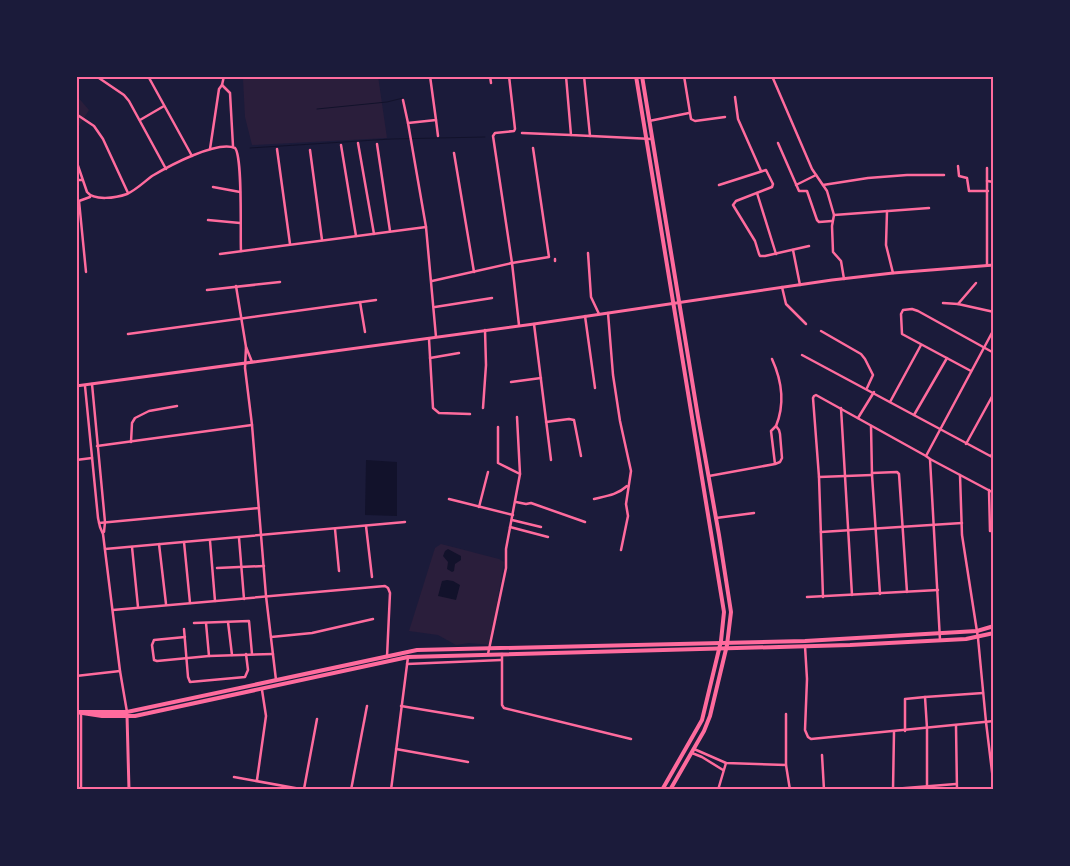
<svg xmlns="http://www.w3.org/2000/svg" width="1070" height="866" viewBox="0 0 1070 866" font-family="'Open Sans',sans-serif">
  <style>
    .green { fill: #2a1e3b }
    .water { fill: #12122b }
    .lines { fill: none; stroke-linecap: round; stroke-linejoin: round }
    .stream { stroke: #12122b; stroke-width: 1 }
    .minor { stroke: #ff6b9d; stroke-width: 2.5 }
    .tertiary { stroke: #ff6b9d; stroke-width: 3 }
    .secondary { stroke: #ff6b9d; stroke-width: 4 }
    .primary { stroke: #ff6b9d; stroke-width: 4 }
    .neatline { fill: none; stroke: #ff6b9d; stroke-width: 2 }
  </style>
  <rect width="100%" height="100%" fill="#1b1b3a"/>
  <g class="green">
    <path d="M253 76H378L387 138 252 145 245 117 243 79Z"/>
    <path d="M76 95 89 110 76 131Z"/>
    <path d="M441 544 499 559 504 562 490 645 469 643 456 645 438 635 409 631 435 548Z"/>
  </g>
  <g class="water">
    <path d="M366 460 397 462V516L365 515Z"/>
    <path d="M448 549 461 556V560L455 564 454 571 452 572 447 569 448 562 443 556 445 551Z"/>
    <path d="M447 580 453 581 460 585 456 600 438 596 442 581Z"/>
  </g>
  <g class="lines">
    <g class="stream">
      <path d="M317 109 387 102 403 98"/>
      <path d="M250 148 391 139 485 137"/>
    </g>
    <g class="minor">
      <path d="M96 76 124 95 129 101 166 169"/>
      <path d="M148 76 192 156"/>
      <path d="M490 76 491 83"/>
      <path d="M509 76 515 129 514 131 495 133 493 136 512 263 519 325"/>
      <path d="M566 76 571 135 652 139"/>
      <path d="M584 76 590 136"/>
      <path d="M684 76 691 119 695 121 725 117"/>
      <path d="M772 76 812 169 827 191 834 215 832 226 833 252 841 261 844 279"/>
      <path d="M222 85 230 93 233 146"/>
      <path d="M735 97 738 119 761 171"/>
      <path d="M403 100 408 123"/>
      <path d="M76 114 94 126 103 139 128 193"/>
      <path d="M140 120 164 106"/>
      <path d="M436 120 438 136"/>
      <path d="M649 121 689 113"/>
      <path d="M522 133 571 135"/>
      <path d="M358 143 374 234"/>
      <path d="M778 143 799 191H807L817 220 819 222 832 221"/>
      <path d="M377 144 390 231"/>
      <path d="M341 145 356 236"/>
      <path d="M210 149 219 89 222 85 224 76"/>
      <path d="M277 149 290 244"/>
      <path d="M310 150 322 240"/>
      <path d="M454 153 474 272"/>
      <path d="M76 160 87 192C94 201 116 198 127 194 136 190 144 182 152 176 169 166 217 140 235 148 243 157 240 234 241 251"/>
      <path d="M958 166 959 176 967 178 969 191H988"/>
      <path d="M76 180H82"/>
      <path d="M987 181 994 182"/>
      <path d="M719 185 766 170 773 184 772 187 736 201 733 205 755 241 759 254 760 256H765L809 246"/>
      <path d="M796 185 816 175"/>
      <path d="M823 185 868 178 907 175H944"/>
      <path d="M213 187 240 192"/>
      <path d="M757 193 776 254"/>
      <path d="M887 211 886 245 893 273"/>
      <path d="M834 215 929 208"/>
      <path d="M208 220 240 223"/>
      <path d="M426 227 408 123 436 120 430 76"/>
      <path d="M793 250 800 285"/>
      <path d="M588 253 591 297 599 314"/>
      <path d="M220 254 426 227 436 337"/>
      <path d="M555 259V261"/>
      <path d="M987 265V168"/>
      <path d="M86 272 79 201 90 197"/>
      <path d="M432 281 512 263 549 257 533 148"/>
      <path d="M236 286 246 347 252 362"/>
      <path d="M782 287 786 304 806 324"/>
      <path d="M207 290 280 282"/>
      <path d="M360 302 365 332"/>
      <path d="M943 303 958 304 994 312"/>
      <path d="M958 304 976 283"/>
      <path d="M435 307 492 298"/>
      <path d="M608 313 613 375 620 421 631 471 626 504 628 516 621 550"/>
      <path d="M585 316 595 388"/>
      <path d="M534 324 551 460"/>
      <path d="M821 331 861 354 865 359 873 375 867 388"/>
      <path d="M128 334 376 300"/>
      <path d="M429 339 433 408 439 413 470 414"/>
      <path d="M246 347 245 368 252 425 266 596 276 680"/>
      <path d="M802 355 994 458"/>
      <path d="M430 358 459 353"/>
      <path d="M772 359C782 381 785 404 776 426"/>
      <path d="M971 371 902 334 901 314 903 310 912 309 918 311 994 353"/>
      <path d="M511 382 541 378"/>
      <path d="M92 384 105 522 104 532"/>
      <path d="M85 386 98 518 100 527 103 534 120 671 127 712"/>
      <path d="M890 402 921 345"/>
      <path d="M483 408 486 365 485 330"/>
      <path d="M841 408 852 595"/>
      <path d="M914 415 947 358"/>
      <path d="M517 417 520 474"/>
      <path d="M858 418 874 392"/>
      <path d="M546 422 569 419 574 420 581 456"/>
      <path d="M871 426 872 475 880 594"/>
      <path d="M131 442 132 423 135 418 149 411 177 406"/>
      <path d="M966 444 994 393"/>
      <path d="M97 446 252 425"/>
      <path d="M991 456 994 451"/>
      <path d="M930 459 994 493"/>
      <path d="M76 460 92 458"/>
      <path d="M872 473 897 472 899 474 907 592"/>
      <path d="M960 475 962 535 978 638 986 722 994 788"/>
      <path d="M709 476 775 464 780 462 782 458 780 434 779 430 776 426 771 431 775 464"/>
      <path d="M819 477 872 475"/>
      <path d="M989 490 990 531H994"/>
      <path d="M449 499 513 515"/>
      <path d="M594 499C607 496 617 495 627 486"/>
      <path d="M516 502 526 504 531 503 585 522"/>
      <path d="M479 507 488 472"/>
      <path d="M716 518 754 513"/>
      <path d="M512 520 541 527"/>
      <path d="M99 523 259 508"/>
      <path d="M366 526 372 577"/>
      <path d="M510 527 548 537"/>
      <path d="M335 529 339 571"/>
      <path d="M821 532 962 523"/>
      <path d="M239 538 244 599"/>
      <path d="M210 541 215 601"/>
      <path d="M184 542 190 603"/>
      <path d="M159 544 166 604"/>
      <path d="M132 547 138 607"/>
      <path d="M105 549 405 522"/>
      <path d="M217 568 264 566"/>
      <path d="M807 597 938 590"/>
      <path d="M823 597 819 477 813 398 814 396 816 395 926 456"/>
      <path d="M113 610 385 586 388 588 390 593 387 657"/>
      <path d="M228 622 232 655"/>
      <path d="M194 623 249 621 252 654"/>
      <path d="M206 623 209 656"/>
      <path d="M184 629 188 677 190 682 245 677 248 670 246 654"/>
      <path d="M185 637 154 640 152 645 154 660 157 661 209 656 273 654"/>
      <path d="M271 637 312 633 373 619"/>
      <path d="M940 640 930 459 926 456 994 329"/>
      <path d="M805 646 807 679 805 730 808 737 811 739 994 721"/>
      <path d="M488 654 506 568V549L520 474 498 463V427"/>
      <path d="M502 654V705L504 708 631 739"/>
      <path d="M407 664 501 660"/>
      <path d="M76 676 120 671"/>
      <path d="M401 706 473 718"/>
      <path d="M786 714V765L790 790"/>
      <path d="M956 726 957 790"/>
      <path d="M905 731V699L925 697"/>
      <path d="M396 749 468 762"/>
      <path d="M694 749 726 763 786 765"/>
      <path d="M692 753 702 757 723 770"/>
      <path d="M822 755 824 790"/>
      <path d="M234 777 306 790"/>
      <path d="M257 780 266 716 262 690"/>
      <path d="M927 786V728L925 697 983 693"/>
      <path d="M304 789 317 719"/>
      <path d="M893 789 956 784"/>
      <path d="M81 790V712"/>
      <path d="M351 790 367 706"/>
      <path d="M391 790 408 657"/>
      <path d="M718 790 726 763"/>
      <path d="M893 790 894 732"/>
    </g>
    <g class="tertiary">
      <path d="M76 386 534 324 832 280 893 273 994 265"/>
      <path d="M127 715 129 790"/>
    </g>
    <g class="secondary">
      <path d="M636 76 724 612 721 641 702 720 662 790"/>
      <path d="M642 76 698 417 719 535 731 612 727 645 710 716 704 731 670 790"/>
    </g>
    <g class="primary">
      <path d="M76 712H127L417 650 805 641 977 631 994 626"/>
      <path d="M76 712 102 716H135L408 657 850 645 966 639 994 633"/>
    </g>
  </g>
  <rect width="1070" height="866" fill="none" stroke="#1b1b3a" stroke-width="155"/>
  <rect x="78" y="78" width="914" height="710" class="neatline"/>
</svg>
